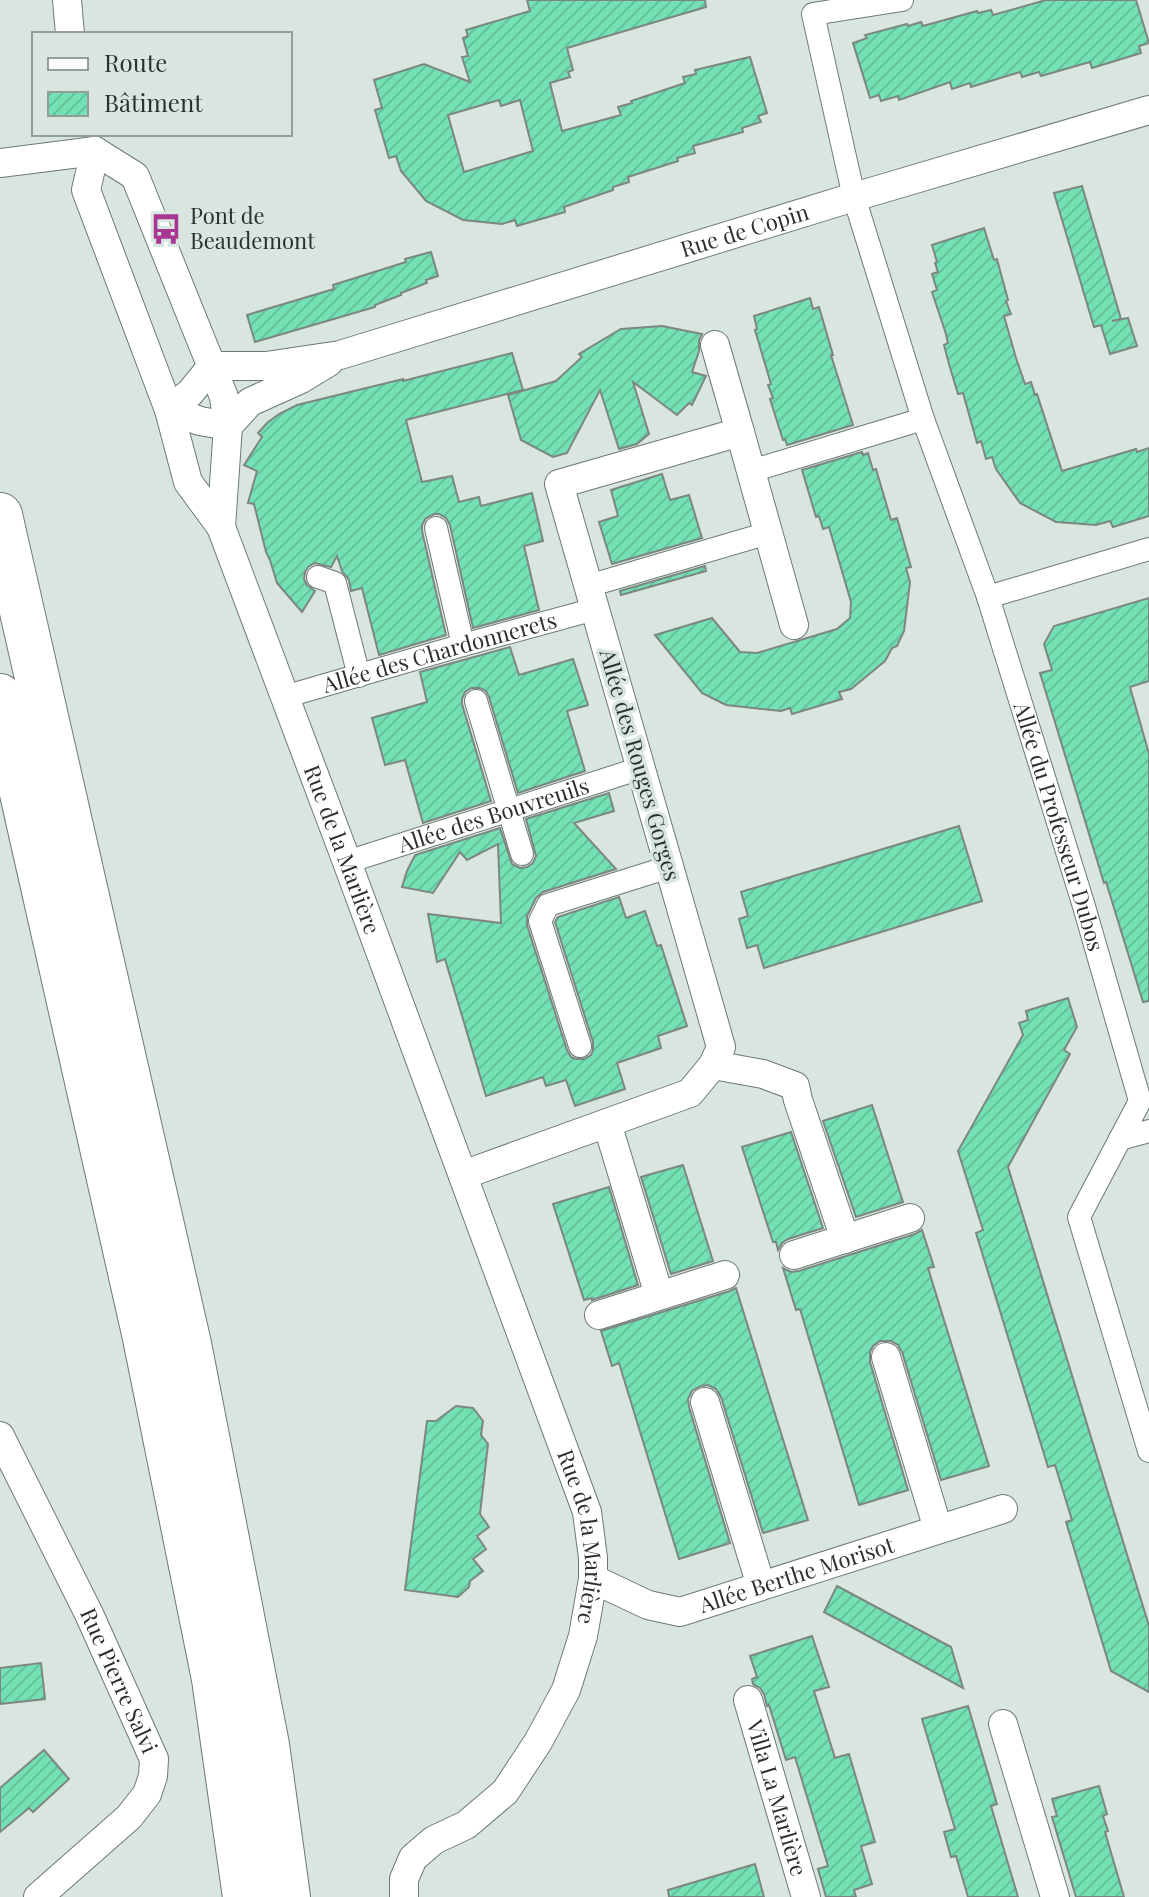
<svg xmlns="http://www.w3.org/2000/svg" width="1149" height="1897" viewBox="0 0 1149 1897" font-family="'Playfair Display',serif">
  <style>
    .building { fill: url(#building-hatch); stroke: #7c8781; stroke-width: 2; fill-rule: evenodd }
    .lines { fill: none; stroke-linecap: round; stroke-linejoin: round }
    .pedestrian-casing { stroke: #6d7973; stroke-width: 24 }
    .minor-casing { stroke: #6d7973; stroke-width: 30 }
    .trunk-casing { stroke: #6d7973; stroke-width: 46 }
    .pedestrian { stroke: #fff; stroke-width: 22 }
    .minor { stroke: #fff; stroke-width: 28 }
    .trunk { stroke: #fff; stroke-width: 44 }
    .labels { text-anchor: middle; stroke-width: 7; stroke-linejoin: round; paint-order: stroke }
    .poi-label { font-size: 22px; fill: #2c312e; stroke: #d9e6df; text-anchor: start }
    .street-label { font-size: 22px; fill: #2c312e; stroke: #d9e6df }
  </style>
  <defs>
    <pattern id="building-hatch" width="6" height="6" patternUnits="userSpaceOnUse" patternTransform="scale(2)"><rect width="6" height="6" fill="#74e1b4"/><path d="M-1 1l2-2M0 6l6-6M5 7l2-2" fill="none" stroke="#65c29b"/></pattern>
  </defs>
  <rect width="100%" height="100%" fill="#d9e6df"/>
  <g class="building">
    <path d="M527 0H705L706 7 567 48 573 70 568 72 570 77 550 83 562 131 621 115 618 107 632 103 631 101 685 83 683 77 696 74 695 70 750 57 767 113 758 116 761 122 742 128 743 132 693 146 695 153 677 158 678 161 628 177 629 182 613 187V190L564 207 565 212 517 226 515 220 502 224 463 220 426 201 401 171 396 156 389 158 375 110 382 108 374 80 424 64 470 82 462 57 468 56 463 38 468 36 466 30 530 11ZM499 100 501 106 520 100 533 151 464 172 448 115Z"/>
    <path d="M1046 0H1136L1149 43 1139 46 1141 53 1092 68 1090 62 1041 76 1039 72 1022 77 1020 72 971 87 970 83 952 89 950 82 899 100 898 96 881 101 879 95 870 98 853 43 867 38 865 35 907 24 908 26 921 22 923 26 977 11 978 13 991 10 993 15Z"/>
    <path d="M1082 186 1121 319 1112 321 1128 318 1137 346 1110 354 1101 325 1094 327 1054 193Z"/>
    <path d="M984 228 994 260 997 259 1008 300 1006 301 1011 314 1004 316 1016 358 1025 384 1031 382 1035 395 1037 394 1062 471 1136 449 1137 452 1149 448V516L1113 527 1110 521 1096 525 1056 522 1020 503 996 469 992 457 986 459 981 441 977 443 963 393 958 394 949 364 944 345 948 343 946 334 932 292 937 290 932 274 938 272 935 263 937 262 932 245Z"/>
    <path d="M431 252 438 276 426 280 427 283 401 293V295L375 305V307L255 342 247 315 334 289 333 285 406 262 405 259Z"/>
    <path d="M810 298 813 309 819 307 833 355H831L853 425 787 445 785 439 783 440 770 399 773 398 768 385 771 384 755 330 757 329 754 316Z"/>
    <path d="M662 326 702 334 699 340V351L692 372 706 376 692 405 689 403 677 415 633 382 649 434 637 444 619 449 600 390 567 453 553 457 521 440 508 395 556 381 582 357 579 354 621 329Z"/>
    <path d="M512 353 523 390 406 420 422 482 452 476 459 502 479 497 481 506 532 493 543 541 524 546 539 610 473 628 450 525 446 518 439 514H434L426 518 422 525V531L446 635 379 655 362 588 351 591 349 580 342 571 337 556 331 567 315 563 308 567 305 572 304 579 307 585 315 591 302 612 277 583 270 560 266 552 254 504 248 503 257 471 244 465 262 437 258 433 267 423 279 414 297 405 403 379V381Z"/>
    <path d="M862 452 863 455 868 453 873 470 876 469 891 520 897 518 911 567 906 568 910 582 904 631 897 646 892 648 885 661 851 689 839 692 842 699 792 714 790 708 781 711 726 705 702 693 655 635 712 618 740 652 757 653 837 629 850 618 851 602 829 527 823 529 819 516 816 517 802 470Z"/>
    <path d="M662 474 670 500 689 495 702 538 612 564 599 522 618 516 611 490Z"/>
    <path d="M705 566 706 571 621 595 620 591Z"/>
    <path d="M1149 598V681L1130 687 1149 754V1001L1143 1002 1106 882 1104 883 1040 673 1052 670 1044 644 1054 626Z"/>
    <path d="M510 647 519 675 573 659 588 705 567 711 585 771 518 793 489 697 486 691 480 688H471L465 692 462 699V704L491 801 423 823 405 760 385 765 372 718 427 702 420 672Z"/>
    <path d="M609 793 614 811 574 823 616 869 543 892 536 898 527 916V925L567 1050 571 1057 576 1059H584L591 1055 593 1050V1042L555 922 558 917 619 897 626 918 645 911 657 946 661 945 687 1026 658 1036 661 1048 617 1063 625 1089 575 1106 566 1080 546 1086 543 1077 486 1096 445 959 437 962 428 914 501 923 498 844 467 860 460 852 433 893 402 887 407 871 415 855 500 828 512 864 520 868 527 867 533 863 536 856 526 819Z"/>
    <path d="M959 826 982 901 764 968 757 945 747 948 739 919 748 916 741 892Z"/>
    <path d="M1068 998 1077 1027 1064 1050 1070 1054 1008 1167 1149 1626V1692L1111 1671 1066 1522 1072 1520 1055 1465 1048 1467 976 1233 983 1230 958 1151 1023 1035 1019 1023 1028 1020 1026 1011Z"/>
    <path d="M872 1105 903 1202 856 1217 823 1121Z"/>
    <path d="M791 1132 823 1228 788 1239 782 1243 778 1250 776 1242H773L742 1147Z"/>
    <path d="M683 1165 713 1261 671 1274 641 1177Z"/>
    <path d="M609 1187 638 1285 592 1300V1298L584 1300 553 1204Z"/>
    <path d="M922 1230 934 1267 928 1268 989 1466 941 1480 902 1352 898 1345 891 1341H880L873 1346 870 1352V1362L908 1490 859 1505 800 1309 796 1310 783 1268 791 1272 799 1271 915 1234Z"/>
    <path d="M736 1288 808 1520 763 1533 721 1397 716 1389 708 1385 701 1386 692 1391 688 1399 689 1407 730 1543 679 1559 619 1363 612 1366 601 1331 730 1291Z"/>
    <path d="M456 1406 473 1408 483 1421 481 1435 488 1444 480 1514 489 1527 477 1536 486 1549 473 1559 483 1571 470 1581 469 1587 458 1597 405 1590 427 1421H436Z"/>
    <path d="M837 1586 951 1647 963 1688 824 1612Z"/>
    <path d="M812 1636 829 1687 814 1691 835 1758 849 1754 875 1842 861 1846 872 1884 854 1890 856 1897H826L818 1869 828 1866 795 1757 786 1760 769 1705 767 1706 764 1694 760 1688 753 1684 752 1679 757 1677 750 1656Z"/>
    <path d="M41 1663 45 1699 0 1704V1668Z"/>
    <path d="M968 1706 997 1804 991 1806 1018 1897H968L956 1856 951 1857 944 1832 955 1829 922 1719Z"/>
    <path d="M44 1750 69 1779 33 1812 29 1808 0 1832V1788Z"/>
    <path d="M1099 1786 1107 1814 1103 1816 1108 1831 1105 1832 1124 1897H1076L1052 1817 1057 1816 1052 1799Z"/>
    <path d="M755 1864 764 1897H669L668 1890Z"/>
  </g>
  <g class="lines">
    <defs>
      <g id="pedestrian">
        <path id="s1" d="M902 0 813 14 854 197 923 419 988 597 1083 903 1140 1101 1079 1217 1149 1451"/>
        <path d="M751 471 923 419"/>
        <path d="M436 528 463 645"/>
        <path d="M318 577 335 583 359 676"/>
        <path d="M588 586 768 533"/>
        <path d="M988 597 1149 549"/>
        <path id="s2" d="M284 697 463 645 595 609"/>
        <path d="M476 701 522 854"/>
        <path id="s3" d="M347 862 641 768"/>
        <path d="M580 1046 540 921 548 905 669 867"/>
        <path d="M1120 1139 1149 1131"/>
      </g>
      <g id="minor">
        <path d="M67 0 70 34"/>
        <path id="s4" d="M95 151 86 190 169 410 188 482 221 527 347 862 587 1512 593 1558V1579L583 1636 566 1690 538 1742 505 1792 466 1825 434 1840 413 1858 404 1879V1897"/>
        <path d="M95 151 135 176 224 397 228 426 221 527"/>
        <path d="M0 163 95 151"/>
        <path id="s5" d="M212 366H266L340 355 854 197 1149 110"/>
        <path d="M212 366 190 393 169 410 200 421 228 426 250 402 301 379 329 362"/>
        <path d="M740 432 794 625"/>
        <path d="M713 1065 763 1074 795 1086 798 1100 845 1239"/>
        <path d="M607 1123 659 1295"/>
        <path d="M463 1175 690 1093 713 1065 721 1047 559 484 740 432 715 345"/>
        <path d="M794 1255 910 1218"/>
        <path d="M599 1315 725 1275"/>
        <path d="M886 1357 938 1529"/>
        <path d="M705 1402 761 1586"/>
        <path id="s6" d="M0 1436 89 1614 154 1759 153 1776 147 1794 129 1817 38 1897"/>
        <path id="s7" d="M593 1579 648 1605 680 1612 1003 1509"/>
        <path id="s8" d="M748 1700 806 1897"/>
        <path d="M1003 1724 1055 1897"/>
      </g>
      <g id="trunk">
        <path d="M0 515 189 1344 267 1745 288 1897"/>
        <path d="M0 696 145 1338 214 1679 245 1897"/>
      </g>
    </defs>
    <use href="#pedestrian" class="pedestrian-casing"/>
    <use href="#minor" class="minor-casing"/>
    <use href="#trunk" class="trunk-casing"/>
    <use href="#pedestrian" class="pedestrian"/>
    <use href="#minor" class="minor"/>
    <use href="#trunk" class="trunk"/>
  </g>
  <defs>
    <symbol id="bus-bare" viewBox="-9 -9 18 18"><path d="M-5-6H5V4H4V6H2V4H-2V6H-4V4H-5ZM-3.5-4V0h7V-4ZM-3.5 1.2v1.5H-2V1.2ZM2 1.2v1.5H3.5V1.2Z" fill="#a83793" stroke="#d9e6df" stroke-width="2.5" paint-order="stroke"/></symbol>
  </defs>
  <g fill-rule="evenodd">
    <use href="#bus-bare" x="144" y="207" width="44" height="44"/>
  </g>
  <g class="labels">
    <g class="poi-label">
      <text x="190" y="224">Pont de<tspan x="190" dy="25">Beaudemont</tspan></text>
    </g>
    <g class="street-label">
      <text dy="8" stroke="none"><textPath href="#s5" startOffset="552">Rue de Copin</textPath></text>
      <text dy="8" stroke="none"><textPath href="#s2" startOffset="162">Allée des Chardonnerets</textPath></text>
      <text transform="translate(640 765) rotate(74)" y="8">Allée des Rouges Gorges</text>
      <text dy="8" stroke="none"><textPath href="#s3" startOffset="154">Allée des Bouvreuils</textPath></text>
      <text dy="8" stroke="none"><textPath href="#s1" startOffset="940">Allée du Professeur Dubos</textPath></text>
      <text dy="8" stroke="none"><textPath href="#s4" startOffset="750">Rue de la Marlière</textPath></text>
      <text dy="8" stroke="none"><textPath href="#s4" startOffset="1480">Rue de la Marlière</textPath></text>
      <text dy="8" stroke="none"><textPath href="#s7" startOffset="216">Allée Berthe Morisot</textPath></text>
      <text dy="8" stroke="none"><textPath href="#s6" startOffset="272">Rue Pierre Salvi</textPath></text>
      <text dy="8" stroke="none"><textPath href="#s8" startOffset="102">Villa La Marlière</textPath></text>
    </g>
  </g>
  <rect x="32" y="32" width="260" height="104" fill="#d9e6df" stroke="#949e98" stroke-width="2"/>
  <rect x="48" y="58" width="40" height="12" fill="#ffffff" stroke="#949e98" stroke-width="2"/>
  <text x="104" y="72" font-size="24" fill="#2c312e">Route</text>
  <rect x="48" y="92" width="40" height="24" fill="url(#building-hatch)" stroke="#949e98" stroke-width="2"/>
  <text x="104" y="112" font-size="24" fill="#2c312e">Bâtiment</text>
</svg>
